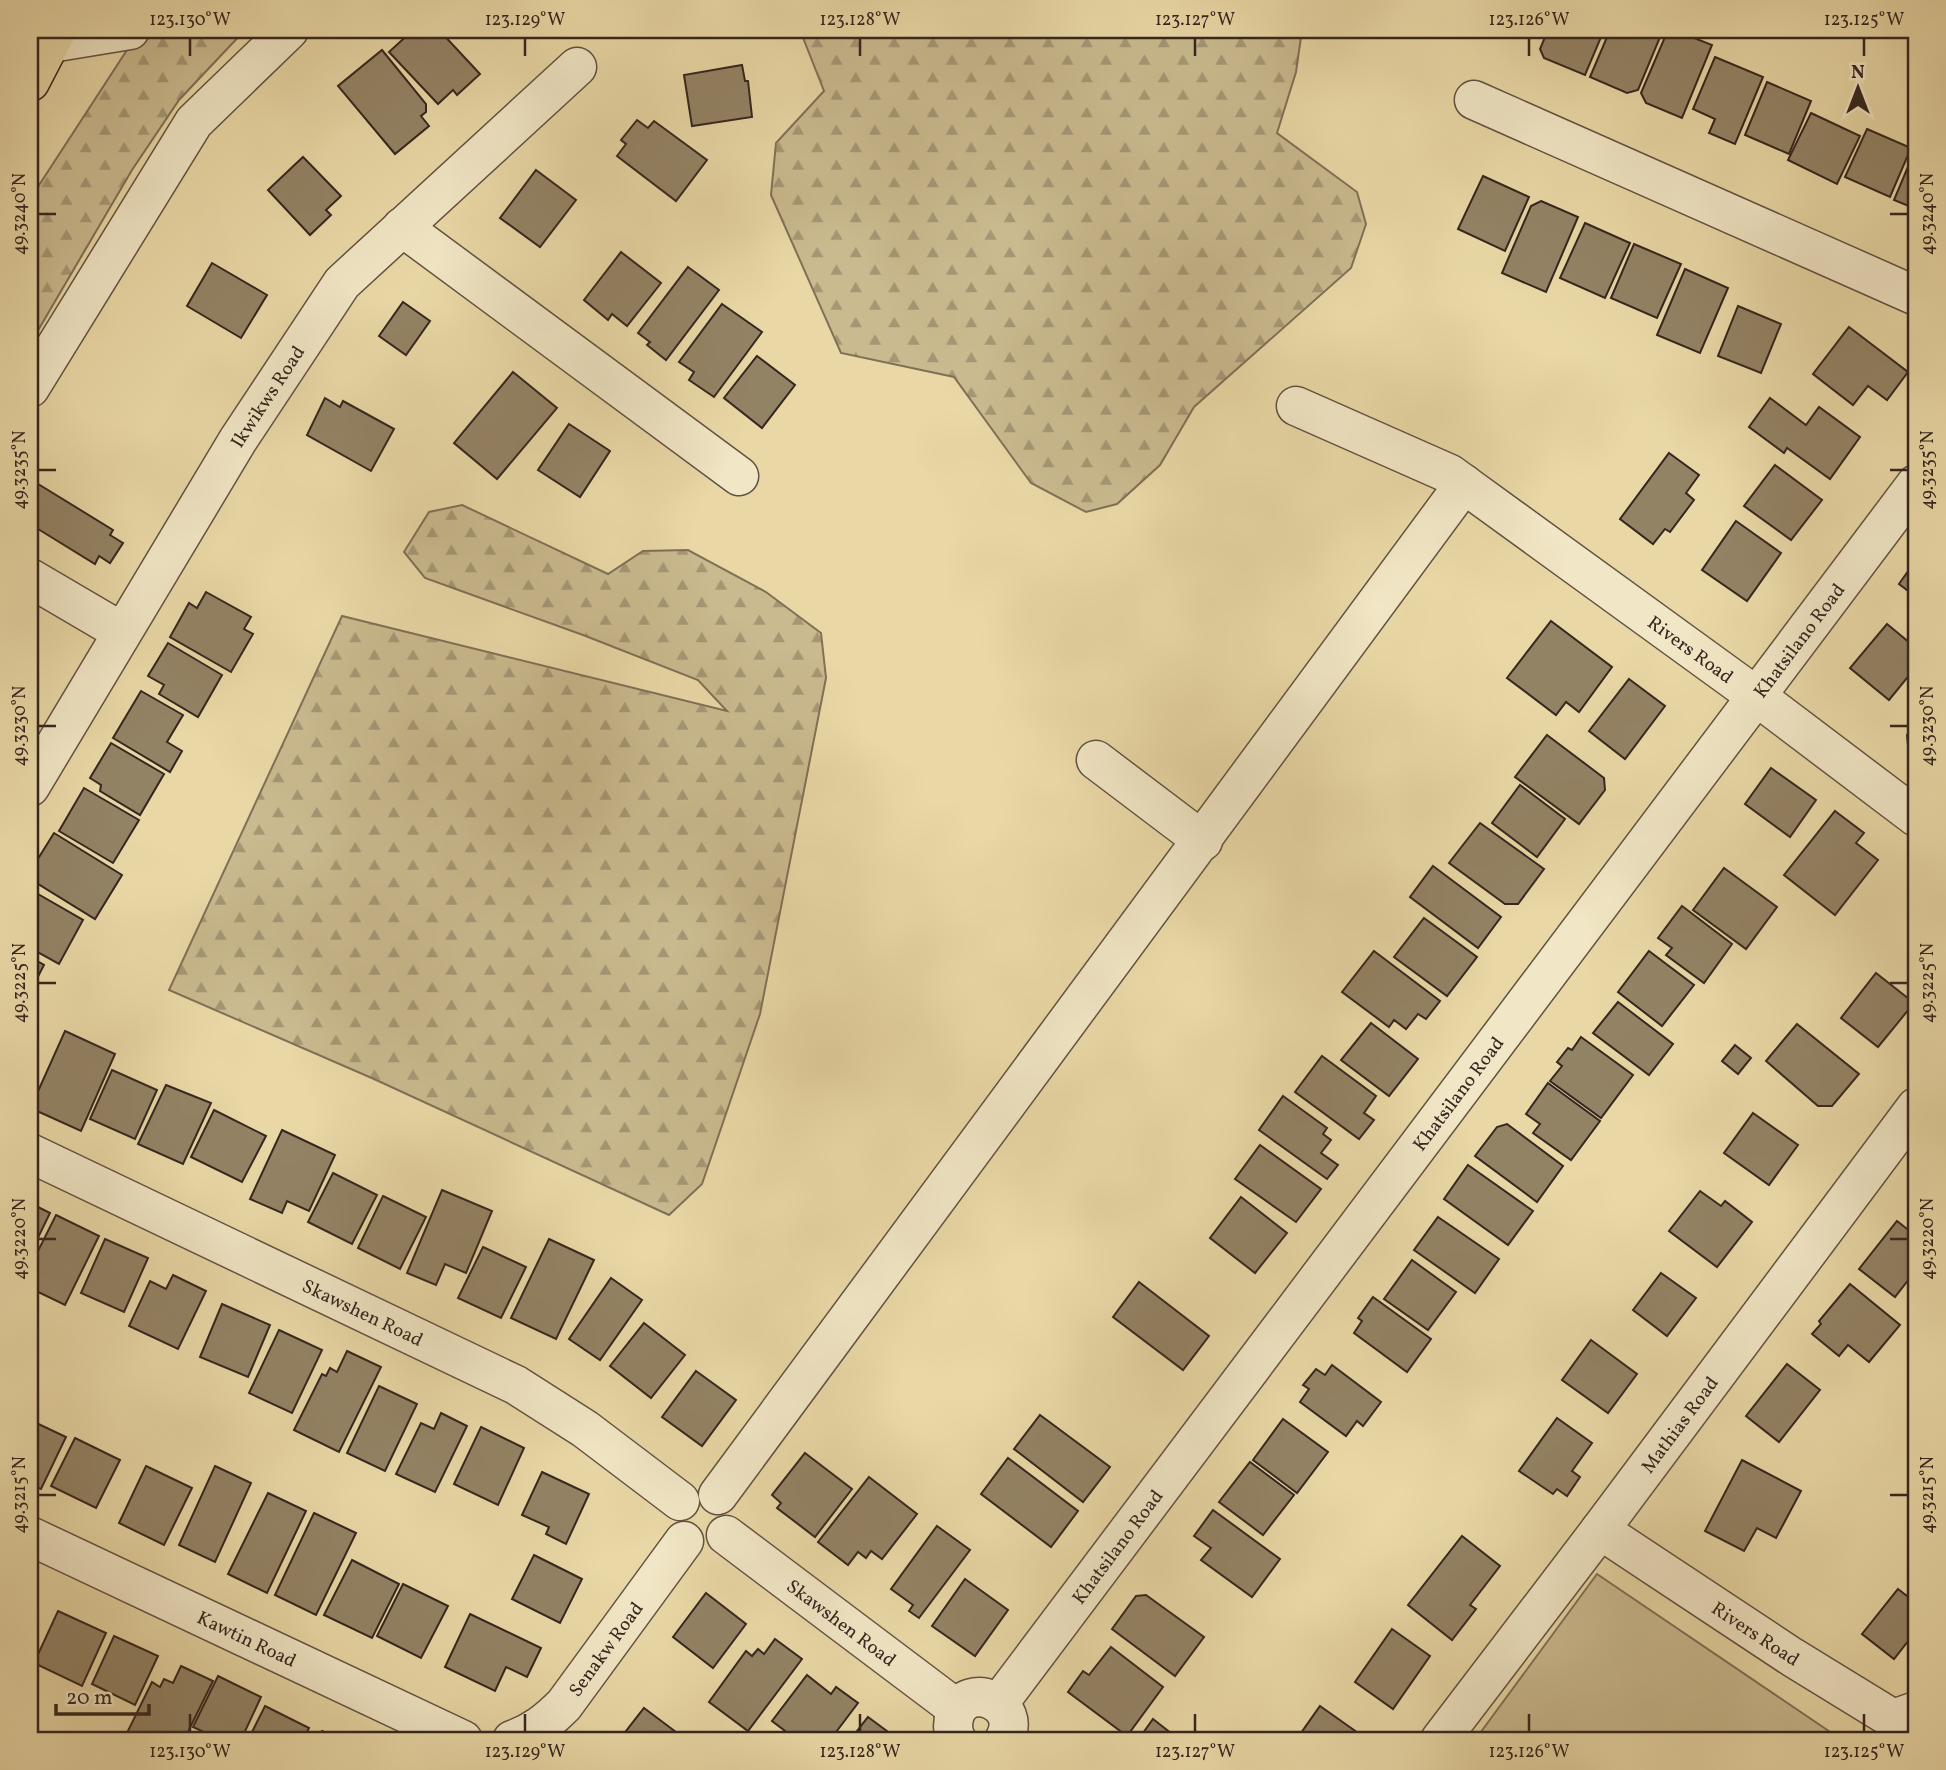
<svg xmlns="http://www.w3.org/2000/svg" width="1946" height="1770" viewBox="0 0 1946 1770" font-family="Vollkorn,serif">
  <style>
    .forest { fill: url(#forest-firs); stroke: #807057; stroke-width: 2 }
    .pitch { fill: #caba8f; stroke: #807057; stroke-width: 2 }
    .building { fill: #938365; stroke: #35261f; stroke-width: 2 }
    .lines { fill: none; stroke-linecap: round; stroke-linejoin: round }
    .minor-casing { stroke: #625241; stroke-width: 41 }
    .highway-casing { stroke: #35261f; stroke-width: 41 }
    .minor { stroke: #f1e6c5; stroke-width: 38 }
    .highway { stroke: #e9d8a6; stroke-width: 38 }
    .ticks { fill: none; stroke: #35261f; stroke-width: 2.5 }
    .labels { text-anchor: middle; stroke-width: 5; stroke-linejoin: round; paint-order: stroke }
    .street-label { font-size: 19px; fill: #35261f; stroke: #f1e6c5 }
    .neatline { fill: none; stroke: #35261f; stroke-width: 2.5 }
    .ticks-label { font-size: 18px; text-anchor: middle; fill: #35261f }
  </style>
  <defs>
    <pattern id="forest-firs" width="22" height="20" patternUnits="userSpaceOnUse" patternTransform="scale(1.75)"><rect width="22" height="20" fill="#caba8f"/><path d="M5 1l3.5 6h-7zM16 11l3.5 6h-7z" fill="#a59774"/></pattern>
  </defs>
  <rect width="100%" height="100%" fill="#e9d8a6"/>
  <filter id="stains"><feTurbulence type="fractalNoise" baseFrequency=".00286" numOctaves="4"/><feColorMatrix values="0 0 0 0 .2 0 0 0 0 .09 0 0 0 0 .02 0 0 0 .5 -.17"/></filter>
  <radialGradient id="worn" r=".72"><stop offset=".6" stop-color="#630" stop-opacity="0"/><stop offset="1" stop-color="#630" stop-opacity=".3"/></radialGradient>
  <g class="forest">
    <path d="M140 30H245L179 100 132 170 30 344V199Z"/>
    <path d="M800 30H1302L1296 72 1277 133 1357 192 1366 224 1351 268 1194 407 1160 465 1117 504 1086 512 1031 483 954 377 841 353 771 195 776 143 824 91Z"/>
    <path d="M462 505 608 574 643 551 688 550 766 592 821 633 826 678 760 1014 702 1184 669 1215 374 1079 169 990 342 616 727 711 698 680 583 635 425 578 404 552 429 512Z"/>
  </g>
  <path class="pitch" d="M1597 1574 1842 1740H1475Z"/>
  <g class="building">
    <path d="M413 30H439L480 74 457 95 453 90 438 104 389 52Z"/>
    <path d="M1548 30H1604L1585 75 1544 58 1540 49Z"/>
    <path d="M1610 30H1663L1638 90 1627 93 1590 77Z"/>
    <path d="M1668 30H1674L1712 45 1682 118 1646 103 1641 93Z"/>
    <path d="M382 50 426 104V112L421 116 429 126 395 154 338 86Z"/>
    <path d="M1715 57 1763 77 1735 144 1709 133 1715 119 1693 109Z"/>
    <path d="M742 65 745 81H748L752 117 692 126 684 75Z"/>
    <path d="M1767 82 1811 101 1789 154 1745 135Z"/>
    <path d="M1811 113 1860 136 1837 184 1788 160Z"/>
    <path d="M637 120 648 128 654 121 707 160 676 201 617 156 626 144 621 140Z"/>
    <path d="M1867 129 1911 148 1890 197 1845 177Z"/>
    <path d="M1915 150 1916 151V209L1894 200Z"/>
    <path d="M303 157 341 196 326 210 331 215 310 235 268 190Z"/>
    <path d="M536 170 576 200 540 247 500 218Z"/>
    <path d="M1483 176 1529 197 1505 251 1458 229Z"/>
    <path d="M1541 201 1578 217 1546 292 1502 273 1531 206Z"/>
    <path d="M1585 223 1630 243 1605 298 1560 278Z"/>
    <path d="M1634 244 1681 264 1657 318 1611 298Z"/>
    <path d="M621 252 661 283 627 326 612 314 608 320 584 300Z"/>
    <path d="M212 263 267 295 241 338 187 306Z"/>
    <path d="M688 267 719 290 666 360 647 345 650 342 638 333Z"/>
    <path d="M1685 269 1728 288 1700 353 1657 335Z"/>
    <path d="M403 302 430 321 406 355 379 336Z"/>
    <path d="M722 304 762 332 714 397 689 380 694 372 679 362Z"/>
    <path d="M1738 306 1781 324 1761 373 1718 356Z"/>
    <path d="M1849 327 1908 372 1887 400 1868 386 1853 405 1813 374Z"/>
    <path d="M757 356 795 385 762 428 724 398Z"/>
    <path d="M513 372 557 408 497 479 454 443Z"/>
    <path d="M325 398 340 407 343 401 394 429 371 471 307 435Z"/>
    <path d="M1770 398 1806 425 1819 407 1860 437 1830 479 1787 448 1784 453 1749 427Z"/>
    <path d="M569 424 610 451 580 497 538 470Z"/>
    <path d="M1669 453 1699 475 1686 493 1694 500 1670 532 1665 529 1653 544 1620 519Z"/>
    <path d="M1775 465 1822 500 1791 540 1744 506Z"/>
    <path d="M30 479 113 530 110 535 123 543 110 563 99 556 95 564 30 524Z"/>
    <path d="M1736 521 1781 553 1747 601 1702 570Z"/>
    <path d="M1916 560V622L1908 616 1913 608 1910 605 1916 597 1899 584Z"/>
    <path d="M206 592 251 617 244 629 253 634 231 672 170 637 189 603 197 608Z"/>
    <path d="M1551 621 1612 667 1579 712 1566 702 1556 715 1507 678Z"/>
    <path d="M1887 624 1916 648V667L1889 700 1850 668Z"/>
    <path d="M168 643 222 675 198 717 159 694 164 685 148 676Z"/>
    <path d="M1629 679 1665 706 1625 759 1589 731Z"/>
    <path d="M141 691 183 715 167 742 182 751 170 772 113 738Z"/>
    <path d="M1916 723V751L1908 745 1907 735Z"/>
    <path d="M1547 735 1604 778 1605 790 1579 824 1515 777Z"/>
    <path d="M111 743 164 774 140 815 100 791 101 785 90 778Z"/>
    <path d="M1771 768 1816 800 1790 837 1745 804Z"/>
    <path d="M1520 785 1565 819 1537 857 1492 823Z"/>
    <path d="M84 788 139 820 113 863 59 831Z"/>
    <path d="M1835 811 1864 833 1856 843 1878 860 1835 915 1784 875Z"/>
    <path d="M1480 823 1544 869 1518 904H1505L1449 863Z"/>
    <path d="M54 833 122 875 95 919 35 882 31 870Z"/>
    <path d="M1433 866 1501 917 1478 948 1410 897Z"/>
    <path d="M1724 868 1777 907 1746 949 1693 910Z"/>
    <path d="M38 894 83 920 59 964 30 948V899L34 901Z"/>
    <path d="M1682 906 1732 944 1704 983 1666 955 1672 948 1658 938Z"/>
    <path d="M1424 918 1477 957 1447 996 1394 957Z"/>
    <path d="M1374 951 1440 1001 1426 1019 1418 1014 1406 1029 1394 1020 1389 1027 1342 992Z"/>
    <path d="M1649 951 1694 985 1662 1026 1618 992Z"/>
    <path d="M30 957 44 965 30 992Z"/>
    <path d="M1876 973 1914 1003 1878 1047 1841 1018Z"/>
    <path d="M1618 1002 1673 1044 1649 1075 1593 1033Z"/>
    <path d="M1371 1023 1418 1059 1389 1096 1341 1060Z"/>
    <path d="M1797 1024 1859 1074 1832 1106H1818L1766 1061Z"/>
    <path d="M65 1031 115 1054 81 1131 37 1111 35 1098Z"/>
    <path d="M1581 1037 1633 1075 1601 1118 1550 1081 1562 1066 1557 1062 1568 1048 1572 1050Z"/>
    <path d="M1735 1045 1751 1058 1738 1074 1722 1061Z"/>
    <path d="M1322 1056 1376 1096 1364 1113 1374 1120 1359 1139 1295 1092Z"/>
    <path d="M112 1070 157 1090 135 1139 90 1119Z"/>
    <path d="M1548 1083 1600 1121 1571 1160 1533 1133 1540 1124 1526 1114Z"/>
    <path d="M166 1085 211 1103 183 1164 138 1144Z"/>
    <path d="M1283 1096 1327 1128 1323 1134 1331 1140 1321 1153 1338 1165 1327 1179 1259 1130Z"/>
    <path d="M214 1110 266 1136 242 1182 191 1157Z"/>
    <path d="M1753 1113 1798 1145 1769 1185 1724 1153Z"/>
    <path d="M1507 1124 1563 1166 1537 1202 1475 1156 1497 1127Z"/>
    <path d="M282 1130 335 1155 309 1211 287 1201 282 1213 250 1199Z"/>
    <path d="M1260 1145 1321 1189 1296 1222 1235 1179Z"/>
    <path d="M1468 1165 1533 1211 1508 1245 1444 1199Z"/>
    <path d="M333 1173 377 1195 352 1244 308 1222Z"/>
    <path d="M442 1190 492 1211 466 1273 445 1264 436 1285 407 1273Z"/>
    <path d="M1700 1191 1721 1206 1725 1201 1752 1222 1717 1267 1669 1231Z"/>
    <path d="M383 1196 426 1217 400 1269 358 1248Z"/>
    <path d="M1241 1197 1287 1233 1255 1273 1210 1238Z"/>
    <path d="M30 1203 50 1213 30 1254Z"/>
    <path d="M56 1215 99 1236 65 1305 30 1288V1267Z"/>
    <path d="M1438 1217 1499 1259 1475 1293 1414 1250Z"/>
    <path d="M1897 1221 1916 1236V1270L1895 1297 1859 1269Z"/>
    <path d="M105 1239 148 1258 124 1312 81 1293Z"/>
    <path d="M549 1239 594 1260 556 1339 511 1318Z"/>
    <path d="M483 1247 526 1267 501 1318 458 1298Z"/>
    <path d="M1412 1260 1456 1292 1428 1330 1384 1299Z"/>
    <path d="M1661 1273 1696 1298 1667 1336 1633 1310Z"/>
    <path d="M173 1275 206 1291 178 1349 129 1326 150 1281 166 1289Z"/>
    <path d="M611 1278 642 1300 600 1360 569 1339Z"/>
    <path d="M1139 1282 1209 1336 1183 1370 1113 1317Z"/>
    <path d="M1850 1284 1900 1325 1869 1362 1848 1345 1839 1356 1812 1334 1821 1324 1819 1321Z"/>
    <path d="M1373 1297 1431 1339 1407 1372 1354 1333 1362 1321 1358 1318Z"/>
    <path d="M222 1304 270 1325 248 1377 200 1357Z"/>
    <path d="M644 1323 685 1355 651 1398 610 1366Z"/>
    <path d="M279 1330 322 1350 292 1413 249 1393Z"/>
    <path d="M1591 1340 1637 1374 1608 1413 1562 1380Z"/>
    <path d="M347 1351 381 1367 339 1452 294 1430 322 1374 326 1376 330 1368 337 1372Z"/>
    <path d="M1787 1364 1820 1390 1779 1442 1746 1416Z"/>
    <path d="M1332 1365 1381 1402 1363 1426 1357 1421 1346 1436 1300 1402 1309 1389 1303 1385 1316 1369 1325 1375Z"/>
    <path d="M696 1371 736 1400 702 1446 662 1417Z"/>
    <path d="M379 1386 417 1404 385 1471 347 1453Z"/>
    <path d="M441 1413 467 1426 435 1492 396 1474 421 1423 434 1429Z"/>
    <path d="M1040 1415 1110 1467 1083 1502 1014 1449Z"/>
    <path d="M1557 1418 1592 1443 1572 1471 1580 1477 1567 1496 1557 1489 1553 1494 1519 1471Z"/>
    <path d="M1283 1419 1328 1452 1297 1493 1253 1460Z"/>
    <path d="M30 1420 66 1437 41 1489 30 1484Z"/>
    <path d="M481 1427 524 1448 498 1505 454 1484Z"/>
    <path d="M75 1438 120 1460 96 1508 51 1486Z"/>
    <path d="M805 1453 852 1489 815 1537 777 1508 781 1503 772 1495Z"/>
    <path d="M1008 1458 1078 1511 1051 1547 981 1494Z"/>
    <path d="M1742 1460 1801 1491 1776 1538 1757 1528 1744 1551 1705 1531Z"/>
    <path d="M1250 1462 1294 1495 1263 1535 1219 1502Z"/>
    <path d="M146 1466 192 1488 164 1545 119 1523Z"/>
    <path d="M215 1466 251 1483 215 1562 179 1545Z"/>
    <path d="M542 1472 589 1494 566 1544 546 1534 549 1527 522 1515Z"/>
    <path d="M869 1477 917 1514 882 1559 871 1551 866 1558 858 1552 848 1565 818 1542Z"/>
    <path d="M268 1493 306 1511 267 1593 228 1574Z"/>
    <path d="M1213 1510 1280 1559 1252 1597 1201 1560 1211 1548 1194 1536Z"/>
    <path d="M314 1513 356 1533 316 1615 275 1595Z"/>
    <path d="M937 1526 970 1550 919 1618 909 1611 913 1605 891 1589Z"/>
    <path d="M1462 1536 1500 1566 1470 1605 1476 1609 1452 1640 1408 1605Z"/>
    <path d="M534 1555 582 1579 560 1623 512 1599Z"/>
    <path d="M352 1560 399 1584 372 1638 324 1615Z"/>
    <path d="M965 1579 1008 1610 975 1656 932 1626Z"/>
    <path d="M403 1584 448 1606 421 1658 377 1636Z"/>
    <path d="M1898 1589 1916 1603V1631L1894 1659 1862 1634Z"/>
    <path d="M30 1591 36 1594 30 1607Z"/>
    <path d="M706 1593 746 1624 713 1668 673 1637Z"/>
    <path d="M1146 1595 1204 1637 1175 1676 1112 1629 1136 1596Z"/>
    <path d="M58 1611 106 1633 82 1686 34 1663Z"/>
    <path d="M470 1614 541 1648 527 1677 506 1667 495 1691 445 1667Z"/>
    <path d="M1392 1629 1430 1656 1393 1709 1355 1682Z"/>
    <path d="M114 1636 158 1656 135 1705 92 1684Z"/>
    <path d="M775 1639 802 1659 748 1731 709 1702 746 1651 752 1656 758 1649 764 1654Z"/>
    <path d="M1111 1647 1163 1687 1127 1736 1068 1692 1083 1671 1089 1675Z"/>
    <path d="M181 1666 213 1681 184 1740 124 1739 152 1682 160 1687 164 1679 173 1683Z"/>
    <path d="M807 1675 831 1694 836 1687 858 1703 830 1740H797L772 1721Z"/>
    <path d="M218 1676 261 1697 241 1740H221L193 1727Z"/>
    <path d="M265 1706 309 1728 303 1740H248Z"/>
    <path d="M1320 1706 1368 1740H1296Z"/>
    <path d="M644 1708 684 1738 682 1740H619Z"/>
    <path d="M868 1717 899 1740H850Z"/>
    <path d="M1153 1719 1172 1734 1168 1740H1138Z"/>
    <path d="M322 1731 342 1740H317Z"/>
  </g>
  <g class="lines">
    <defs>
      <g id="minor">
        <path d="M51 43 130 30"/>
        <path d="M1474 100 1916 296"/>
        <path d="M402 227 739 476"/>
        <path d="M30 388 194 122 289 30"/>
        <path id="s1" d="M1296 406 1450 474 1756 696 1916 817"/>
        <path d="M30 578 122 632"/>
        <path d="M1096 760 1203 841"/>
        <path id="s2" d="M30 787 238 440 342 283 577 67"/>
        <path id="s3" d="M30 1153 516 1385 585 1429 680 1501"/>
        <path d="M718 1495 1464 484"/>
        <path id="s4" d="M1600 1530 1792 1657 1893 1719 1916 1711"/>
        <path id="s5" d="M726 1535 957 1709"/>
        <path id="s6" d="M30 1536 463 1740"/>
        <path id="s7" d="M999 1703 1916 484"/>
        <path id="s8" d="M512 1740C533 1733 548 1721 564 1705L684 1541"/>
        <path d="M957 1740C952 1732 952 1724 955 1714 968 1679 1025 1704 1004 1740"/>
        <path id="s9" d="M1440 1740 1600 1530 1916 1107"/>
      </g>
      <path id="highway" d="M30 82 57 30"/>
    </defs>
    <use href="#minor" class="minor-casing"/>
    <use href="#highway" class="highway-casing"/>
    <use href="#minor" class="minor"/>
    <use href="#highway" class="highway"/>
  </g>
  <path class="ticks" d="M190 38V56M525 38V56M860 38V56M1195 38V56M1529 38V56M1864 38V56M38 214H56M1890 214H1908M38 470H56M1890 470H1908M38 726H56M1890 726H1908M38 983H56M1890 983H1908M38 1239H56M1890 1239H1908M38 1495H56M1890 1495H1908M190 1714V1732M525 1714V1732M860 1714V1732M1195 1714V1732M1529 1714V1732M1864 1714V1732"/>
  <g class="labels">
    <g class="street-label">
      <text dy="7" stroke="none"><textPath href="#s2" startOffset="457">Ikwikws Road</textPath></text>
      <text dy="7" stroke="none"><textPath href="#s7" startOffset="1330">Khatsilano Road</textPath></text>
      <text dy="7" stroke="none"><textPath href="#s1" startOffset="466">Rivers Road</textPath></text>
      <text dy="7" stroke="none"><textPath href="#s7" startOffset="763">Khatsilano Road</textPath></text>
      <text dy="7" stroke="none"><textPath href="#s3" startOffset="369">Skawshen Road</textPath></text>
      <text dy="7" stroke="none"><textPath href="#s9" startOffset="396">Mathias Road</textPath></text>
      <text dy="7" stroke="none"><textPath href="#s7" startOffset="196">Khatsilano Road</textPath></text>
      <text dy="7" stroke="none"><textPath href="#s5" startOffset="145">Skawshen Road</textPath></text>
      <text dy="7" stroke="none"><textPath href="#s4" startOffset="187">Rivers Road</textPath></text>
      <text dy="7" stroke="none"><textPath href="#s6" startOffset="240">Kawtin Road</textPath></text>
      <text dy="7" stroke="none"><textPath href="#s8" startOffset="133">Senakw Road</textPath></text>
    </g>
  </g>
  <rect width="1946" height="1770" fill="none" stroke="#e9d8a6" stroke-width="77"/>
  <g transform="translate(1858 88)" stroke="#f1e6c5" stroke-width="5" paint-order="stroke">
  <path d="M0-5L12 26L0 18L-12 26Z" fill="#35261f"/>
  <text y="-10" font-size="19" font-weight="bold" text-anchor="middle" fill="#35261f">N</text>
  </g>
  <path d="M56 1704v10h93v-10" fill="none" stroke="#35261f" stroke-width="3.5"/>
  <text x="66" y="1704" font-size="21" fill="#35261f" stroke="#f1e6c5" stroke-width="5" paint-order="stroke">20 m</text>
  <rect x="38" y="38" width="1870" height="1694" class="neatline"/>
  <g class="ticks-label">
    <text x="190" y="25">123.130°W</text>
    <text x="525" y="25">123.129°W</text>
    <text x="860" y="25">123.128°W</text>
    <text x="1195" y="25">123.127°W</text>
    <text x="1529" y="25">123.126°W</text>
    <text x="1864" y="25">123.125°W</text>
    <text transform="translate(19 214) rotate(-90)" y="6">49.3240°N</text>
    <text transform="translate(1927 214) rotate(-90)" y="6">49.3240°N</text>
    <text transform="translate(19 470) rotate(-90)" y="6">49.3235°N</text>
    <text transform="translate(1927 470) rotate(-90)" y="6">49.3235°N</text>
    <text transform="translate(19 726) rotate(-90)" y="6">49.3230°N</text>
    <text transform="translate(1927 726) rotate(-90)" y="6">49.3230°N</text>
    <text transform="translate(19 983) rotate(-90)" y="6">49.3225°N</text>
    <text transform="translate(1927 983) rotate(-90)" y="6">49.3225°N</text>
    <text transform="translate(19 1239) rotate(-90)" y="6">49.3220°N</text>
    <text transform="translate(1927 1239) rotate(-90)" y="6">49.3220°N</text>
    <text transform="translate(19 1495) rotate(-90)" y="6">49.3215°N</text>
    <text transform="translate(1927 1495) rotate(-90)" y="6">49.3215°N</text>
    <text x="190" y="1757">123.130°W</text>
    <text x="525" y="1757">123.129°W</text>
    <text x="860" y="1757">123.128°W</text>
    <text x="1195" y="1757">123.127°W</text>
    <text x="1529" y="1757">123.126°W</text>
    <text x="1864" y="1757">123.125°W</text>
  </g>
  <rect width="100%" height="100%" filter="url(#stains)"/>
  <rect width="100%" height="100%" fill="url(#worn)"/>
</svg>
